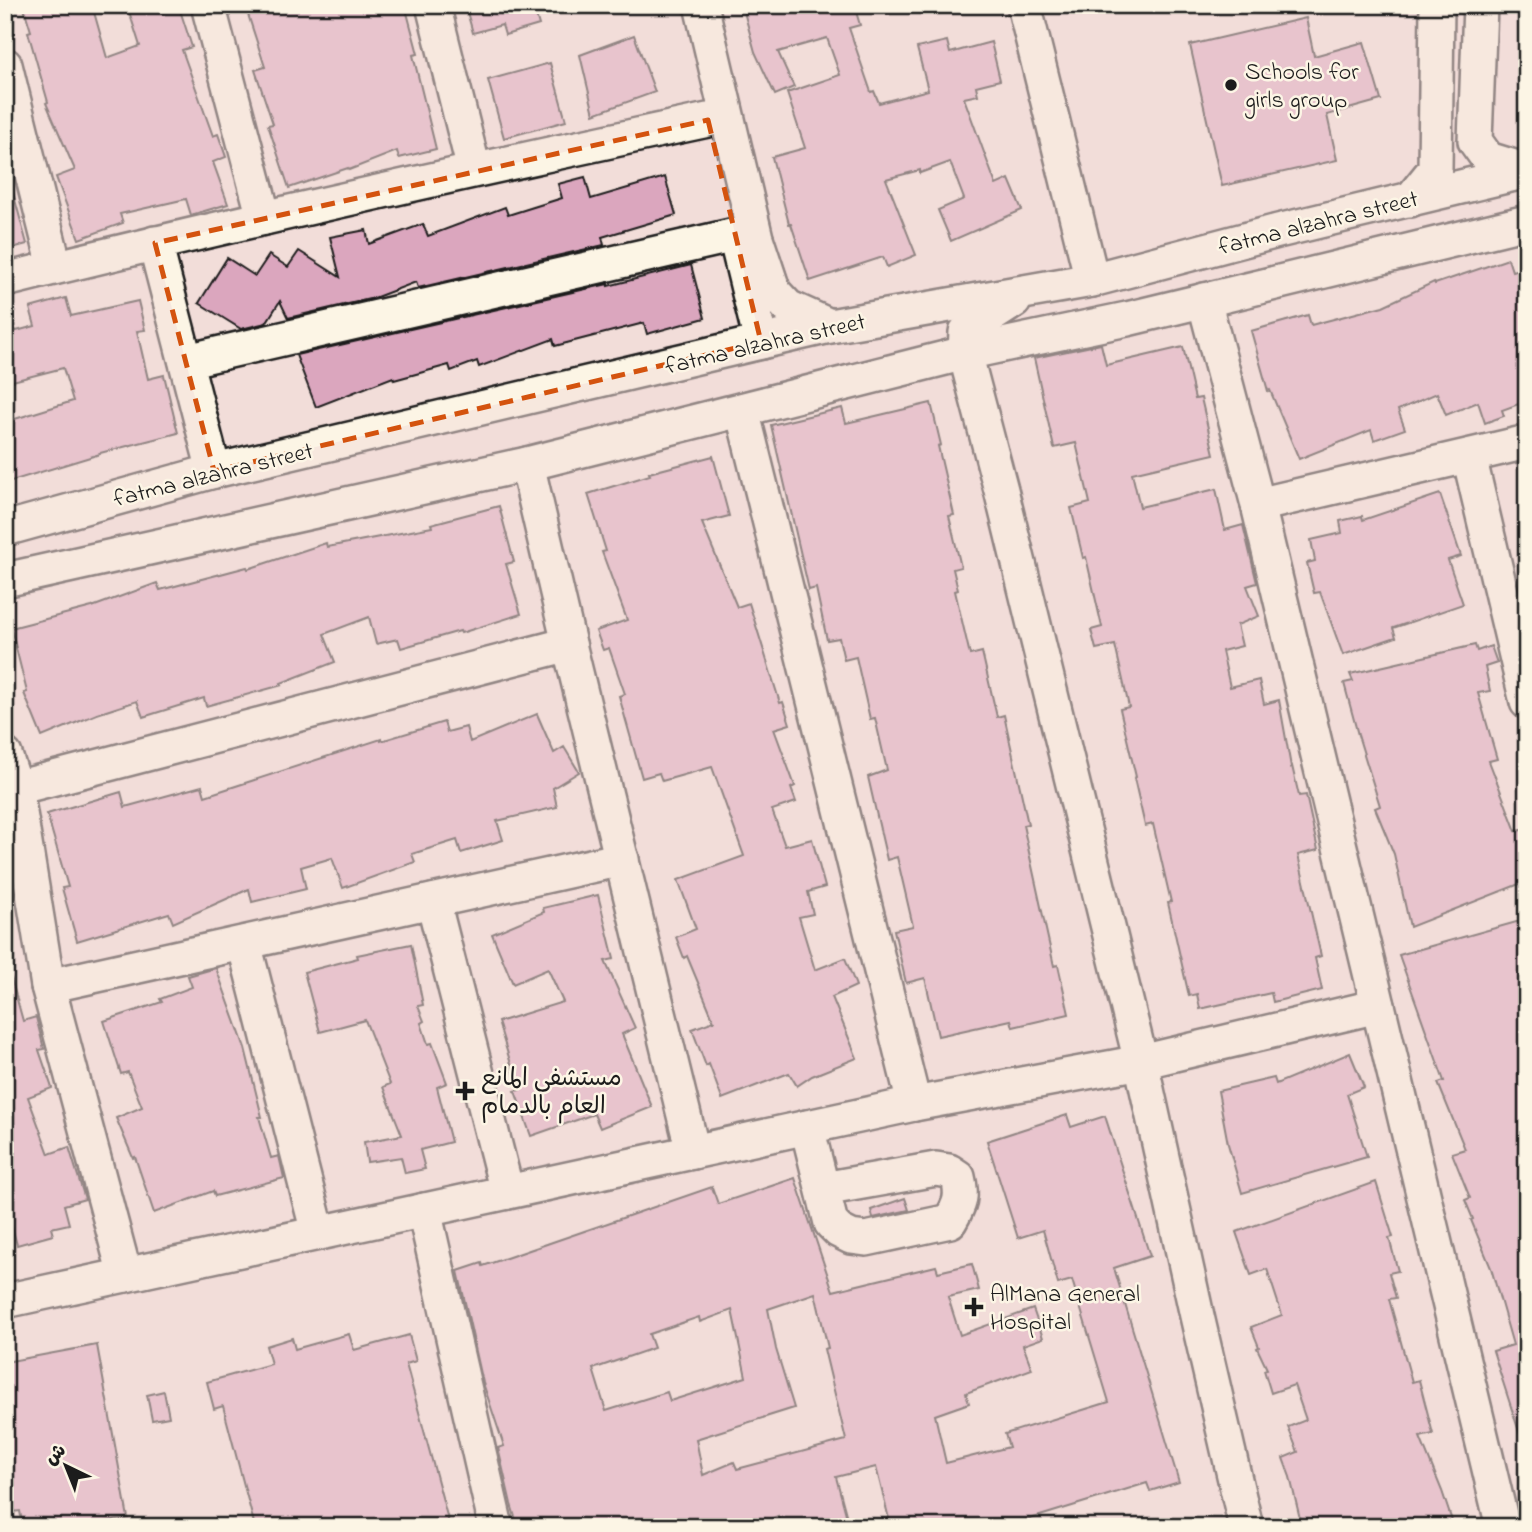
<svg xmlns="http://www.w3.org/2000/svg" width="1532" height="1532" viewBox="0 0 1532 1532" font-family="'Indie Flower','Playpen Sans Arabic',sans-serif">
  <style>
    .building { fill: #dba6be; stroke: #1c1c1c; stroke-width: 2; fill-rule: evenodd }
    .lines { fill: none; stroke-linecap: round; stroke-linejoin: round }
    .minor-casing { stroke: #1c1c1c; stroke-width: 38 }
    .minor { stroke: #fcf5e5; stroke-width: 33 }
    .marked { fill: none; stroke: #d4530e; stroke-width: 5; stroke-dasharray: 14 9; stroke-linejoin: round }
    .poi-dot { fill: #1c1c1c; stroke: #fcf5e5; stroke-width: 2.5 }
    .labels { text-anchor: middle; stroke-width: 5; stroke-linejoin: round; paint-order: stroke }
    .poi-label { font-size: 24px; fill: #1c1c1c; stroke: #fcf5e5; text-anchor: start }
    .street-label { font-size: 24px; fill: #1c1c1c; stroke: #fcf5e5 }
  </style>
  <rect width="100%" height="100%" fill="#f2ddd9"/>
  <filter id="ink" filterUnits="userSpaceOnUse"><feTurbulence type="fractalNoise" baseFrequency=".0143" numOctaves="2"/><feDisplacementMap in="SourceGraphic" scale="14" xChannelSelector="R" yChannelSelector="G"/><feConvolveMatrix kernelMatrix="1 2 1 2 8 2 1 2 1" color-interpolation-filters="sRGB"/></filter>
  <g filter="url(#ink)">
    <g class="building">
      <path d="M23 5H92L107 58 140 46 127 5H161L162 13 179 7 192 47 182 50 213 136 218 134 226 157 213 162 228 204 191 215 186 199 120 214 123 223 79 239 56 177 75 170 46 103 48 102 28 32 31 31Z"/>
      <path d="M245 5H405L418 54 413 55 436 149 399 158 397 151 349 170 348 168 289 188 268 125 273 124 255 70 265 67Z"/>
      <path d="M492 5H533L539 25 505 35 502 25 473 33 467 12Z"/>
      <path d="M754 5H854L860 25 849 28 871 92 874 91 879 103 928 90 917 48 947 41 950 53 991 42 1000 80 976 86 978 95 964 98 996 185 1009 179 1022 210 951 241 938 210 964 199 950 162 920 173V170L886 179 916 255 887 267 883 257 810 281 791 224H789L772 157 805 148 787 93 840 75 827 38 778 52 794 87 775 95 755 52 743 8Z"/>
      <path d="M1306 18 1314 56 1364 42 1381 100 1327 115 1337 160 1222 186 1190 45Z"/>
      <path d="M634 35 655 92 594 114 580 55Z"/>
      <path d="M550 63 566 121 504 138 488 80Z"/>
      <path d="M585 177 591 199 665 177 676 215 602 237 604 245 418 288 416 282 374 298 288 318 280 301 266 323 241 329 199 303 227 258 255 276 269 255 288 267 299 251 340 277 330 237 366 230 369 244 423 224 428 236 505 207 508 215 562 198 558 184Z"/>
      <path d="M11 185 27 244 5 250V186Z"/>
      <path d="M1508 259 1512 271 1527 267V401L1502 410 1504 416 1485 423 1478 402 1446 415 1437 393 1398 410 1405 429 1374 440 1371 430 1299 459 1270 390 1268 391 1251 331 1308 315 1311 325 1383 306 1434 282 1435 284Z"/>
      <path d="M691 265 705 318 647 334 644 323 555 346 553 339 479 367 477 361 451 371 449 365 394 380 393 377 316 407 296 355 608 284V286Z"/>
      <path d="M66 298 71 316 138 301 145 330 137 331 148 379 164 375 178 433 100 453V454L5 483V422L73 401 63 368 5 383V334L35 326 30 308Z"/>
      <path d="M1101 344 1106 365 1183 347 1195 399 1201 398 1214 454 1132 473 1140 507 1216 489 1225 530 1243 525 1257 583 1247 586 1259 616 1237 625 1242 646 1222 651 1230 687 1259 680 1264 704 1279 700 1291 767 1292 766 1299 796 1306 795 1318 850 1298 855 1321 956 1315 958 1322 990 1273 1002 1271 993 1200 1009 1197 994 1189 996 1168 903 1171 902 1153 824 1145 826 1134 778 1136 777 1120 709 1129 707 1115 645 1096 649 1091 630 1102 627 1086 557 1083 558 1071 508 1090 503 1076 443 1054 448 1034 358Z"/>
      <path d="M931 403 941 445 938 446 954 515 949 516 961 567 953 569 958 590 955 591 970 655 982 652 997 717 1004 715 1028 824 1023 825 1054 966 1058 965 1069 1014 1013 1027 1011 1020 938 1036 925 978 906 983 894 930 913 926 897 857 887 860 868 777 887 770 875 718 870 719 856 657 844 660 839 638 827 640 816 588 809 590 771 425 842 408 846 423Z"/>
      <path d="M713 456 729 516 702 523 737 607 749 603 780 703 783 702 790 724 774 729 795 786 791 788 796 802 772 810 785 846 812 839 825 887 808 892 813 914 799 917 815 970 845 958 856 986 832 997 857 1058 812 1076 797 1086 789 1073 722 1099 709 1064 706 1066 692 1029 714 1021 687 956 684 958 676 937 696 929 678 880 744 856 712 767 662 781 659 773 642 778 619 696 625 694 609 648 603 650 596 631 627 620 602 552 606 551 588 494 650 475 649 473Z"/>
      <path d="M1440 494 1461 556 1448 560 1463 604 1393 628 1396 637 1343 655 1320 592 1314 593 1307 563 1315 561 1311 540 1342 533 1340 521 1362 516 1363 520Z"/>
      <path d="M499 506 514 562 506 564 521 614 461 633 460 631 401 648 398 639 376 644 369 617 324 634 335 662 281 683 282 685 206 706 204 698 143 717 137 701 97 714 42 737 24 693 27 692 11 628 92 607 157 583 160 590 247 567 248 569 326 543 327 547 432 527 431 524Z"/>
      <path d="M1475 645 1477 651 1491 646 1497 663 1485 667 1490 691 1478 693 1497 759 1489 761 1516 831 1527 829V881L1410 927 1394 854 1375 808 1380 806 1358 735 1344 683 1353 681 1350 674Z"/>
      <path d="M537 714 554 753 564 747 579 772 553 788 557 807 497 821 503 840 461 853 457 840 412 854 415 862 343 888 332 858 301 867 306 889 252 902 249 889 173 923 169 913 77 941 62 888 68 887 47 814 121 792 125 807 202 786 205 796 381 739V741L444 722 447 732 466 727 470 742Z"/>
      <path d="M598 895 614 959 605 961 635 1028 622 1034 652 1107 600 1128 594 1114 531 1136 515 1091 519 1090 498 1022 563 1002 548 969 513 984 492 934 544 912 543 908Z"/>
      <path d="M1527 919V1443L1523 1444 1493 1351 1513 1345 1491 1268 1471 1220 1473 1219 1465 1200 1470 1198 1452 1153 1465 1149 1438 1083 1444 1081 1399 955Z"/>
      <path d="M411 944 423 1005 418 1006 424 1021 421 1023 428 1044 432 1043 447 1083 437 1087 451 1142 420 1150 425 1169 405 1173 401 1157 367 1162 364 1142 402 1135 383 1087 390 1084 365 1020 320 1032 304 972 358 958 357 955Z"/>
      <path d="M216 968 245 1048 262 1117H259L271 1158 279 1156 284 1178 215 1196 213 1191 154 1213 135 1157 133 1158 116 1118 142 1107 128 1072 121 1074 104 1021 162 1002 160 999 192 987 188 976Z"/>
      <path d="M11 978 23 1021 36 1017 44 1049 39 1050 52 1088 28 1097 49 1154 69 1147 85 1199 64 1205 69 1224 51 1228 53 1235 17 1245 5 1202V979Z"/>
      <path d="M1350 1053 1364 1087 1347 1094 1367 1157 1242 1193 1228 1144 1218 1091 1274 1078 1276 1084Z"/>
      <path d="M1067 1115 1071 1127 1105 1116 1150 1256 1114 1268 1179 1482 1150 1491 1147 1483 1014 1524 1015 1527H891L876 1467 836 1477 847 1518 836 1521 838 1527H781L778 1516 753 1527H518L511 1504 498 1448 504 1446 483 1383 458 1271 482 1263 483 1266 712 1187 718 1204 795 1178 833 1291 936 1266 938 1272 972 1264 979 1290 948 1297 960 1335 1033 1309 1043 1338 1023 1345 1032 1369 966 1393 969 1403 935 1415 946 1463 1009 1447 1005 1434 1109 1402 1072 1280 1058 1284 1043 1230 1018 1238 987 1141ZM815 1293 828 1348 824 1349 846 1440 737 1469 734 1462 703 1475 696 1439 794 1408 776 1349 768 1309ZM732 1310 746 1377 670 1401 667 1392 606 1411 593 1369 654 1348 649 1334 699 1317 700 1322Z"/>
      <path d="M1376 1182 1393 1237 1389 1238 1398 1271 1389 1273 1396 1298 1389 1299 1412 1382 1419 1380 1433 1434 1420 1437 1442 1491 1454 1527H1302L1290 1477 1283 1458 1298 1452 1288 1427 1306 1420 1294 1385 1271 1393 1264 1370 1267 1369 1257 1348 1259 1347 1251 1327 1282 1315 1267 1269 1251 1275 1236 1232Z"/>
      <path d="M905 1198 909 1210 873 1218 871 1210Z"/>
      <path d="M349 1334 354 1350 409 1335 416 1361 406 1364 450 1527H255L223 1406 214 1409 207 1382 271 1364 266 1346 292 1338 295 1349Z"/>
      <path d="M97 1345 128 1518 98 1523 99 1527H23L20 1511 5 1513V1362Z"/>
      <path d="M164 1391 169 1417 152 1420 147 1395Z"/>
    </g>
    <g class="lines">
      <defs>
        <g id="minor">
          <path d="M208 5 264 218"/>
          <path d="M433 5 474 170"/>
          <path d="M701 5 756 238 774 292 788 307 830 326"/>
          <path d="M1024 5 1092 280"/>
          <path d="M1480 5 1475 141 1488 159 1527 171"/>
          <path d="M5 65 55 267"/>
          <path d="M1410 200 1435 169 1437 5"/>
          <path d="M735 236 761 342"/>
          <path d="M155 243 214 471"/>
          <path d="M5 280C238 222 473 170 708 120"/>
          <path d="M1204 300 1258 505 1503 1527"/>
          <path d="M1014 301 966 332 965 353 1001 490 1141 1062 1197 1316 1246 1527"/>
          <path d="M186 361 735 235"/>
          <path d="M742 410 914 1104"/>
          <path d="M1469 456 1527 702"/>
          <path d="M527 464 569 644 693 1152"/>
          <path d="M1258 505 1527 442"/>
          <path d="M5 529 214 471 761 342 830 326 1092 280 1278 231 1527 171"/>
          <path d="M5 580 527 464 965 353 1127 319 1527 222"/>
          <path d="M5 755 16 788 48 986 125 1275"/>
          <path d="M16 788 569 644"/>
          <path d="M433 901 507 1192"/>
          <path d="M244 943 318 1233"/>
          <path d="M48 986 622 859"/>
          <path d="M807 1127 831 1223 839 1231 851 1237 866 1239 950 1221C960 1204 963 1197 958 1177L949 1171 936 1169 823 1189"/>
          <path d="M424 1210 496 1527"/>
          <path d="M5 1301 914 1104 1141 1062 1378 1006"/>
        </g>
      </defs>
      <use href="#minor" class="minor-casing"/>
      <use href="#minor" class="minor"/>
    </g>
  </g>
  <path d="M0 0H1532V1532H0ZM708 120 761 342 214 471 155 243Z" fill="#f2ddd9" fill-opacity=".55" fill-rule="evenodd"/>
  <path class="marked" d="M708 120 761 342 214 471 155 243Z"/>
  <g class="poi-dot">
    <circle cx="1231" cy="85" r="7"/>
    <path d="M461.5 1080.5h7v7h7v7h-7v7h-7v-7h-7v-7h7z"/>
    <path d="M970.5 1296.5h7v7h7v7h-7v7h-7v-7h-7v-7h7z"/>
  </g>
  <g class="labels">
    <g class="poi-label">
      <text x="1245" y="79">Schools for<tspan x="1245" dy="28">girls group</tspan></text>
      <text x="481" y="1085">مستشفى المانع<tspan x="481" dy="28">العام بالدمام</tspan></text>
      <text x="990" y="1301">AlMana General<tspan x="990" dy="28">Hospital</tspan></text>
    </g>
    <g class="street-label">
      <text transform="translate(1318 222) rotate(-14)" y="8">fatma alzahra street</text>
      <text transform="translate(765 343) rotate(-13)" y="8">fatma alzahra street</text>
      <text transform="translate(213 474) rotate(-14)" y="8">fatma alzahra street</text>
    </g>
  </g>
  <rect width="1532" height="1532" fill="none" stroke="#fcf5e5" stroke-width="28"/>
  <rect x="14" y="14" width="1504" height="1504" fill="none" stroke="#1c1c1c" stroke-width="2.5" filter="url(#ink)"/>
  <g transform="translate(66 1466) rotate(317)" stroke="#fcf5e5" stroke-width="5" paint-order="stroke">
  <path d="M0-5L12 26L0 18L-12 26Z" fill="#1c1c1c"/>
  <text y="-10" font-size="19" font-weight="bold" text-anchor="middle" fill="#1c1c1c">ش</text>
  </g>
</svg>
